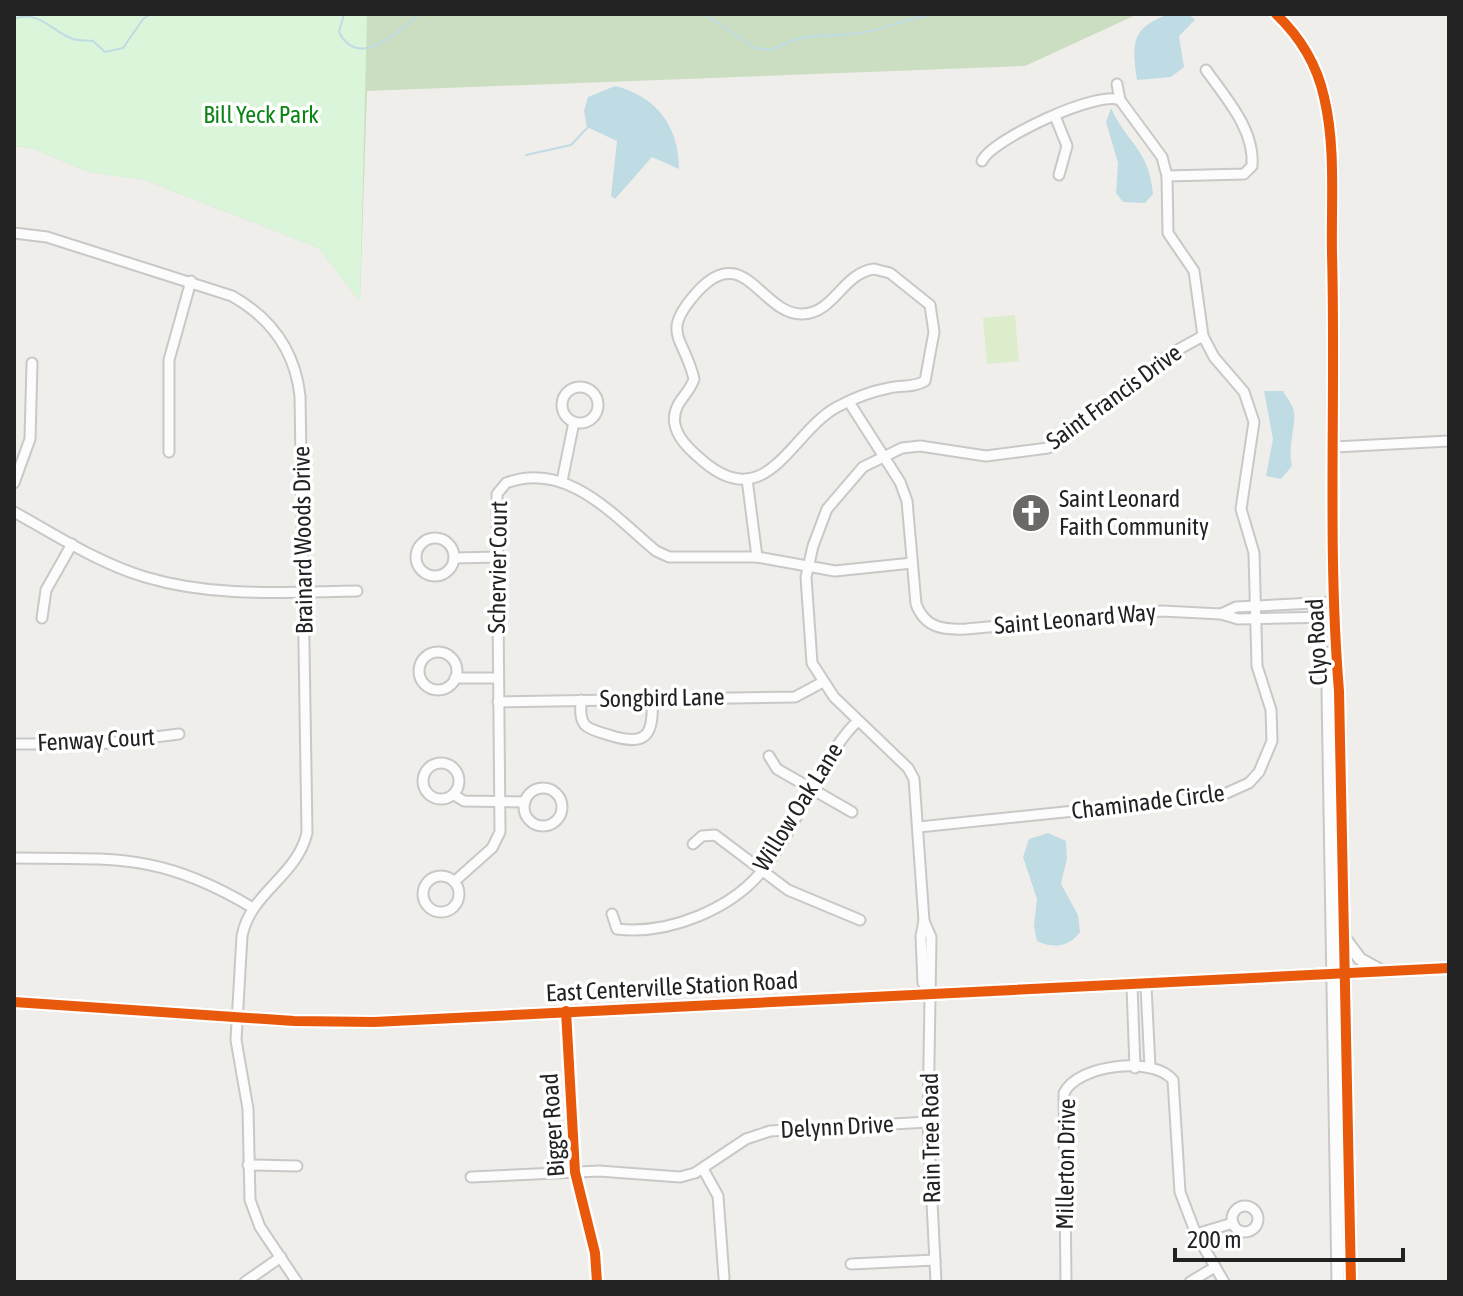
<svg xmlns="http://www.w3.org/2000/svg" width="1463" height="1296" viewBox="0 0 1463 1296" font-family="'Asap Condensed',sans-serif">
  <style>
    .grass { fill: #ddeccb }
    .forest { fill: #cbdec1 }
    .park { fill: #daf5da }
    .water { fill: #bfdbe3 }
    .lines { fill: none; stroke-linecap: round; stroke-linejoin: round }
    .stream { stroke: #bfdbe3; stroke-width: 2 }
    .minor-casing { stroke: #c9c8c7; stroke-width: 13 }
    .tertiary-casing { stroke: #c9c8c7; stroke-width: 15 }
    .minor { stroke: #fdfcfc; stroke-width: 9 }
    .tertiary { stroke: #fdfcfc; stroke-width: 11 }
    .cycleway-casing { stroke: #fff; stroke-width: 15 }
    .cycleway { stroke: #e8590c; stroke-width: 10 }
    .labels { text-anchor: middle; stroke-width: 7; stroke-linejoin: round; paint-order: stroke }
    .park-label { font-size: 24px; fill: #0c8416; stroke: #fff }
    .street-label { font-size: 24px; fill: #222; stroke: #fff }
    .poi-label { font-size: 24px; fill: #222; stroke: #fff; text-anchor: start }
  </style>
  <rect width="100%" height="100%" fill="#f0eeeb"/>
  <path class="grass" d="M1015 315 1019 361 987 364 983 318Z"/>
  <path class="forest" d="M14 14H1138L1025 66 367 91 360 302 319 248 145 180 90 172 31 148 14 146Z"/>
  <path class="park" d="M14 14H367L360 302 319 248 145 180 90 172 31 148 14 146Z"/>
  <g class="water">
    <path d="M1169 14H1188L1195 20 1179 36 1184 67 1171 77 1137 80C1132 44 1130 28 1169 14Z"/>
    <path d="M615 86C656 96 679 126 679 169L652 157 615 199 611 196 617 141 587 127 584 111 588 97Z"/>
    <path d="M1111 108C1128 145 1149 149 1153 194L1145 203 1123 202 1116 193 1118 163 1106 122Z"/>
    <path d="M1264 391H1283C1286 397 1291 402 1293 408 1298 421 1287 444 1292 466L1281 479 1266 476 1273 439Z"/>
    <path d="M1048 833 1066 841 1067 858 1061 884 1078 915 1080 932C1069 947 1053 949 1037 941L1034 926 1037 899 1023 857 1029 839Z"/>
  </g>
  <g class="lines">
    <g class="stream">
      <path d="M344 14 339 32C359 71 398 31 420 14"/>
      <path d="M704 14 755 48 772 50C809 28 831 40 870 31 893 26 913 16 937 14"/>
      <path d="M14 19C39 9 52 32 73 39 79 41 87 40 93 41L105 52 123 48 143 19 151 14"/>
      <path d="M526 155 571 145 589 126"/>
    </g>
    <defs>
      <g id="minor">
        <path d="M1055 116 1067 146 1059 175"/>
        <path d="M982 161C992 139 1098 90 1120 100"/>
        <path d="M1167 176 1244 174 1252 166C1255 130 1226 98 1206 70"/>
        <path d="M14 233 47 237 232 296C271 318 295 351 300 396L307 833C297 876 250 893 242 936L236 1040 248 1109 250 1200 260 1227 297 1282"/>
        <path d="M874 269 890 273 930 305 934 332 925 381C913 388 902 385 889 388 873 391 852 399 837 407 791 432 767 516 703 461 686 447 666 428 678 405 683 396 691 389 694 379 684 336 659 334 698 291 745 240 762 316 803 314 834 313 843 273 874 269Z"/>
        <circle cx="580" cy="405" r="18"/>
        <path d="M849 402 900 482 907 501 916 604C925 628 943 630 966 629L1162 611 1221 614 1238 619 1333 617"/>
        <path d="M1335 447 1449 441"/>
        <path d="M169 452V360L191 281"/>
        <path d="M747 479 757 557"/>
        <path d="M562 481 574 422"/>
        <path d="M14 483 30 439 32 363"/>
        <path d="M14 512C56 535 98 563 145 577 215 598 286 592 357 591"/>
        <circle cx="435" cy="557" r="19"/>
        <path d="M454 558 499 557"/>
        <path d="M1221 614 1236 607 1333 602"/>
        <path d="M42 618 46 590 72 544"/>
        <circle cx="438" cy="671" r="19"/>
        <path d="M455 678H497"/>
        <path d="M581 700C581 707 579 718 585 725 590 730 602 733 609 735 646 747 654 736 652 699"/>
        <path d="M498 702 795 697 823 682"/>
        <path d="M14 744H99L179 734"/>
        <path d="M769 756 777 769 852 812"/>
        <circle cx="441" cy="781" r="18"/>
        <circle cx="543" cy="807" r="19"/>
        <path d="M454 795 464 801 525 802"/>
        <path d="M919 827 1220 796 1249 783 1259 772 1272 741 1271 710 1257 666 1254 553 1241 509 1254 422 1244 392 1214 357 1203 336 1194 271 1168 233 1167 176 1162 157 1120 100 1117 84"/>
        <path d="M693 844 702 836 715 835 788 890 860 920"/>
        <path d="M14 858C116 859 162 853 253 908"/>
        <circle cx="441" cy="894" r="18"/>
        <path d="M455 881 492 848 500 832 497 494 506 483C567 460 614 516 656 551L669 557H757L835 571 912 563"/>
        <path d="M612 914 617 929C669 935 734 909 766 866 784 842 798 813 813 787 827 764 838 739 858 721"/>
        <path d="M924 921 931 937 928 1122 936 1282"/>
        <path d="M1132 986 1135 1068"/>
        <path d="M1146 986 1150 1067"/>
        <path d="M929 988 923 983 921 936 924 921 914 779 908 768 834 697 812 663 806 577 813 546 827 509 863 467 902 448 920 446 986 456 1048 448 1170 354 1203 336"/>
        <path d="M566 1011 575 1172 595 1253 597 1282"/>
        <path d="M248 1165 297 1166"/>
        <path d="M703 1169 718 1196 724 1278"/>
        <path d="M471 1177 599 1171 680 1177 695 1173 746 1139 770 1131 928 1122"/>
        <circle cx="1245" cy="1219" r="13"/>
        <path d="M1196 1234 1233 1223"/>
        <path d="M851 1264 935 1260"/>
        <path d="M245 1282 281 1257"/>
        <path d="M1066 1282 1064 1093C1078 1064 1154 1056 1173 1080L1180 1192 1196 1234 1224 1282"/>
        <path d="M1190 1282 1215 1267"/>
      </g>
      <g id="tertiary">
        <path d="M1276 14C1299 36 1317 65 1324 97 1336 146 1331 203 1332 254 1336 400 1327 546 1339 691L1351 1282"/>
        <path d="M1330 653 1328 691 1338 1282"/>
        <path d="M1343 936 1360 959 1380 970"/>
        <path d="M14 1002 294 1021 374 1022 1449 968"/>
      </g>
    </defs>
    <use href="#minor" class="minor-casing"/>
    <use href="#tertiary" class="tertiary-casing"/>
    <use href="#minor" class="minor"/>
    <use href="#tertiary" class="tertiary"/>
    <defs>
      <g id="cycleway">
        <path d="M1276 14C1299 36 1317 65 1324 97 1336 146 1331 203 1332 254 1336 400 1327 546 1339 691L1351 1282"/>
        <path d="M14 1002 294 1021 374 1022 1449 968"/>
        <path d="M566 1011 575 1172 595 1253 597 1282"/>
      </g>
    </defs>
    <use href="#cycleway" class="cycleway-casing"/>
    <use href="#cycleway" class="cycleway"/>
  </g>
  <defs>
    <symbol id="church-disc" viewBox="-11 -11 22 22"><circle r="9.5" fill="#6a6968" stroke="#fff"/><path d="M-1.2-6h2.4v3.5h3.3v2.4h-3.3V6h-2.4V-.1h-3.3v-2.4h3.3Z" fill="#fff"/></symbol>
  </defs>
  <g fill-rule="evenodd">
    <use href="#church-disc" x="1009" y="491" width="44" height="44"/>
  </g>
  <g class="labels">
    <g class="park-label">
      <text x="261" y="123">Bill Yeck Park</text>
    </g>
    <g class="street-label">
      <text transform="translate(1114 397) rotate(-36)" y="8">Saint Francis Drive</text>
      <text transform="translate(303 540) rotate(-91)" y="8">Brainard Woods Drive</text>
      <text transform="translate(498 567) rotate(-89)" y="8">Schervier Court</text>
      <text transform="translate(1075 619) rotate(-5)" y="8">Saint Leonard Way</text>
      <text transform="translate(1317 642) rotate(-93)" y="8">Clyo Road</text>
      <text transform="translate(662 698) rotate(-1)" y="8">Songbird Lane</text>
      <text transform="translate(96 740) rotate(-3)" y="8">Fenway Court</text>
      <text transform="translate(1148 802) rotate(-7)" y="8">Chaminade Circle</text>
      <text transform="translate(798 807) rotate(-58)" y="8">Willow Oak Lane</text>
      <text transform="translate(672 987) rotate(-3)" y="8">East Centerville Station Road</text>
      <text transform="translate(553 1125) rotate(-94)" y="8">Bigger Road</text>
      <text transform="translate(837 1127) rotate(-3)" y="8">Delynn Drive</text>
      <text transform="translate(931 1138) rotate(-91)" y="8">Rain Tree Road</text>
      <text transform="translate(1066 1164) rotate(-89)" y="8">Millerton Drive</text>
    </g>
    <g class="poi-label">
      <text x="1059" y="507">Saint Leonard<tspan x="1059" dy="28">Faith Community</tspan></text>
    </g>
  </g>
  <rect width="1463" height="1296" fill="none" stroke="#222222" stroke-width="32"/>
  <path d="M1175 1248v12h228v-12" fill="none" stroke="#222222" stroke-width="4"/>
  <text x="1187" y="1248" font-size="24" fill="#222222" stroke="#ffffff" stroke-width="6" paint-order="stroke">200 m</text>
</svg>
